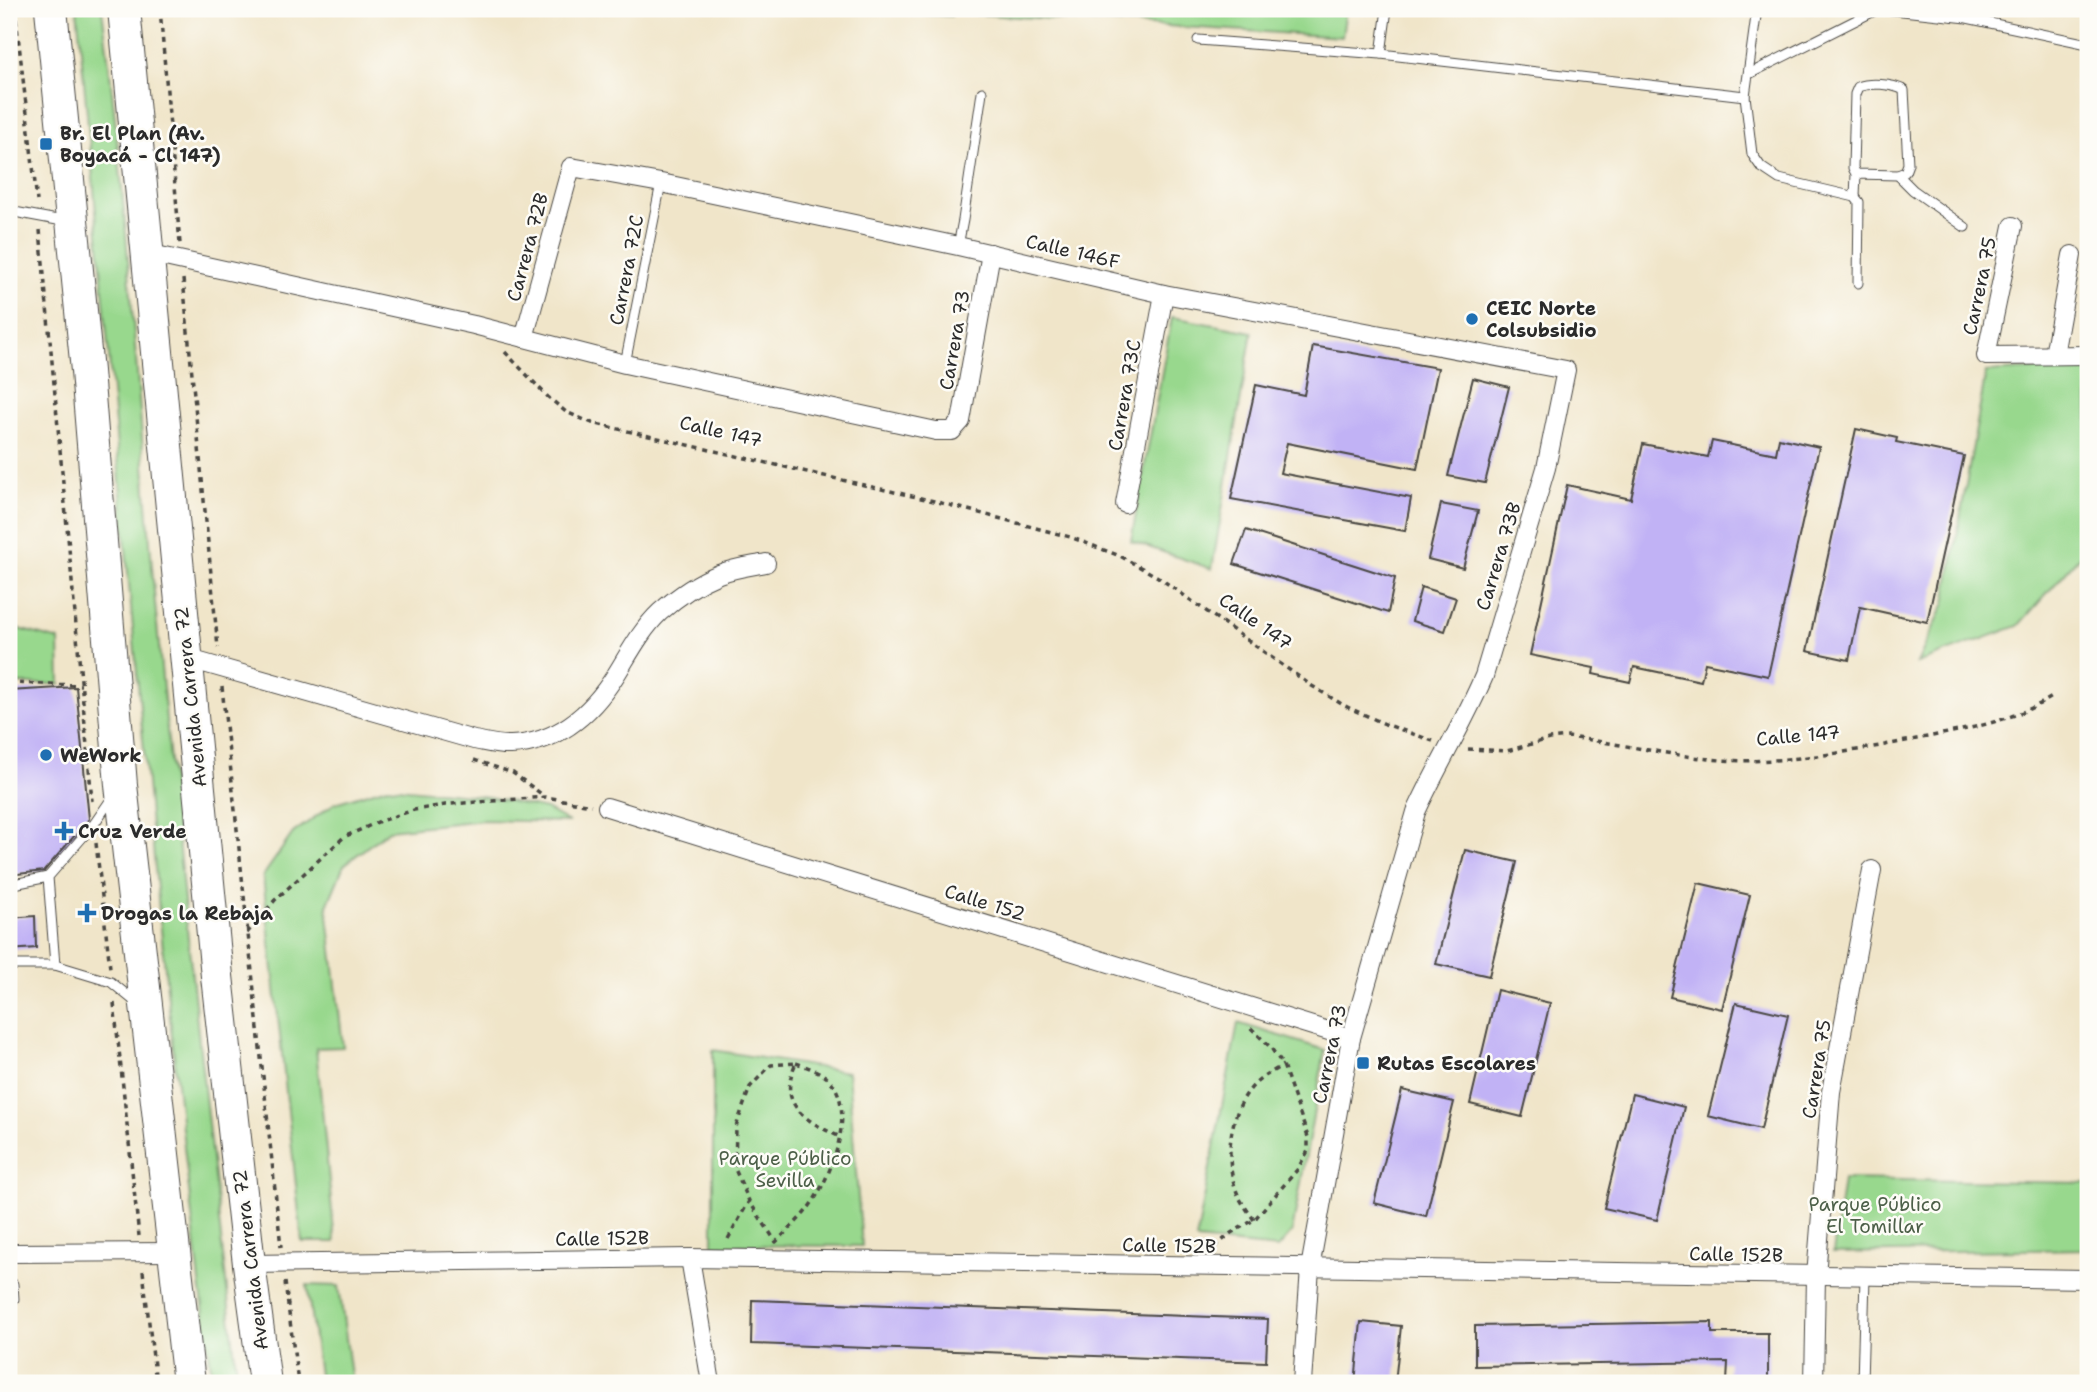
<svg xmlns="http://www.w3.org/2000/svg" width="2097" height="1392" viewBox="0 0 2097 1392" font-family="'Shantell Sans',sans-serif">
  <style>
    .green { fill: #98d88d; stroke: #62825c; stroke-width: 2 }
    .building { fill: #c1b2f5 }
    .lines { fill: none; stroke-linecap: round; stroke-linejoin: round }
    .lane-casing { stroke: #494743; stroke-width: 11 }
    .street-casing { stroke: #494743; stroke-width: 20 }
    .highway-casing { stroke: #494743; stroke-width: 34 }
    .path { stroke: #494743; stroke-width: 3.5; stroke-dasharray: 5 5; stroke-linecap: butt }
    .lane { stroke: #fff; stroke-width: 9 }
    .street { stroke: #fff; stroke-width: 18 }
    .highway { stroke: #fff; stroke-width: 32 }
    .poi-dot { fill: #1f6fb2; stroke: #fdfcf7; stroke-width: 2.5 }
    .labels { text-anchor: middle; stroke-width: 5; stroke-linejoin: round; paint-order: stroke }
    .poi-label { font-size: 19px; font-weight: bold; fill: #2b2b2b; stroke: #fdfcf7; text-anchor: start }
    .street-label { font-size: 19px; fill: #2b2b2b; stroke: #fdfcf7 }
    .park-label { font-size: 19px; fill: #4c5f48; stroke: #fdfcf7 }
  </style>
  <rect width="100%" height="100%" fill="#fdfcf7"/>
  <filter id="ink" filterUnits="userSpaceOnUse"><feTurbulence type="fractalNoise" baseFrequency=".0143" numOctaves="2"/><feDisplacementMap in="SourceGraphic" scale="14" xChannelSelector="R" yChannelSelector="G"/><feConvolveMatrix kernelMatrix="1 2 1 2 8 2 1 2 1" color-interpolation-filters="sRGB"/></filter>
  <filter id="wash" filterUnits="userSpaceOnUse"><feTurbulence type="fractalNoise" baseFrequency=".00686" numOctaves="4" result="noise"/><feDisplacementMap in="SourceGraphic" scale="28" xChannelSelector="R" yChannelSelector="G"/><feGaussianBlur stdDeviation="1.57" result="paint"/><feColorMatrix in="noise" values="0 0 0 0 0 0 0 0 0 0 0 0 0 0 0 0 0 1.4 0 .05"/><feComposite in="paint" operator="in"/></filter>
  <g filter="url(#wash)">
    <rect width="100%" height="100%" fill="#f0e5c9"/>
    <g class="green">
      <path d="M77 9H102C128 206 138 405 155 603 179 864 207 1124 238 1383H213C152 927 122 467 77 9Z"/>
      <path d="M854 9H952L951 16Z"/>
      <path d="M975 9H1346L1342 37 975 14Z"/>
      <path d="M1172 317 1252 332 1212 569 1131 541Z"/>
      <path d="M2060 368 2088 370V547L2018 626 1917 663 1945 603 1986 372Z"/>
      <path d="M9 626 59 640 60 684H9Z"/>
      <path d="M387 787 489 797 546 809 569 822 483 820 389 830 344 865 327 906 343 1047 316 1048 335 1242H302L263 876 293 833 335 803Z"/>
      <path d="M1238 1023 1325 1050 1292 1232 1278 1248 1196 1240Z"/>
      <path d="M713 1050 848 1072 862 1246 713 1245Z"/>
      <path d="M1843 1179 2088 1183V1249L1833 1253Z"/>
      <path d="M307 1285 339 1286 352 1383H320Z"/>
    </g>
    <g id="blocks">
      <g class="building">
        <path d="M1313 346 1438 368 1417 469 1287 443 1280 473 1411 498 1405 531 1231 499 1256 385 1304 395Z"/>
        <path d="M1473 378 1509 387 1485 483 1448 476Z"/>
        <path d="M1856 429 1897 438 1896 442 1964 456 1927 622 1860 607 1849 660 1807 651Z"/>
        <path d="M1779 438 1819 447 1768 676 1705 663 1701 681 1634 667 1630 682 1593 674 1594 668 1530 655 1567 485 1631 499 1643 444 1708 457 1712 441 1776 454Z"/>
        <path d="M1441 504 1478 511 1463 568 1428 559Z"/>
        <path d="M1246 530 1395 578 1388 613 1234 564Z"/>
        <path d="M1421 587 1456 598 1445 631 1412 621Z"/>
        <path d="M76 687 89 819 44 871 9 875V691Z"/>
        <path d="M1465 850 1517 862 1489 976 1436 964Z"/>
        <path d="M1698 883 1750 895 1722 1009 1670 997Z"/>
        <path d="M35 916 36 948 9 950V918Z"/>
        <path d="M1497 990 1550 1003 1522 1117 1470 1104Z"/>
        <path d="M1736 1003 1788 1015 1761 1129 1708 1116Z"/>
        <path d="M1402 1090 1454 1102 1426 1216 1374 1203Z"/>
        <path d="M1632 1094 1684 1107 1657 1220 1604 1208Z"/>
        <path d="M752 1300 1268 1319 1266 1362 751 1344Z"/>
        <path d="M1361 1322 1401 1326 1395 1383H1355Z"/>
        <path d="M1712 1322V1333H1768V1383H1727L1728 1362 1475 1366V1326Z"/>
      </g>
    </g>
  </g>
  <g filter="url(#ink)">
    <use href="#blocks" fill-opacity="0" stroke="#494743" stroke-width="2"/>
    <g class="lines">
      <defs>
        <g id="lane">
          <path d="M1757 9 1745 96 1752 154 1761 167 1779 179 1855 197 1859 202 1858 283"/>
          <path d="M1884 9 1967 18 2083 43"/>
          <path d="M1198 40 1381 54 1745 96"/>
          <path d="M1381 54 1387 9"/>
          <path d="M1749 74 1878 9"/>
          <path d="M1898 175 1913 190 1965 227"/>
          <path d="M1855 197 1856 174 1853 168 1855 94 1858 87C1870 82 1892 84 1904 90L1908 164 1905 172 1898 175 1856 174"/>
          <path d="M9 211 68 222"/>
          <path d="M958 246 963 220 982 92"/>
          <path d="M625 364 661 183"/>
          <path d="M114 795 94 824 48 877 55 965 111 982 138 1004"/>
          <path d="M9 885 48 877"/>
          <path d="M9 965H55"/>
          <path d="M13 1284 14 1299"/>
          <path d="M1862 1383 1865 1277"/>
        </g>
        <g id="street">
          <path d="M2013 226 1986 356 2088 355"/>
          <path d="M147 253 474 325 625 364 936 431H952L961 421 991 253"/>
          <path d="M524 338 571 167 661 183 958 246 1164 294 1566 370 1546 468 1484 676C1464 723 1437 766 1416 812L1351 1038 1310 1268 1302 1383"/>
          <path d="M2054 355 2072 255"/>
          <path d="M1125 504 1164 294"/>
          <path d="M186 658 474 740C486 742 499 746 511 745 559 743 593 712 617 673 630 652 642 629 660 612 676 598 699 582 719 574 733 568 751 566 766 563"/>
          <path d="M607 807 1351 1038"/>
          <path d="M9 1253 173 1252"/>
          <path d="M690 1258 711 1383"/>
          <path d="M249 1264 690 1258 2088 1279"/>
          <path d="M1814 1383 1816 1276 1831 1092 1872 870"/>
        </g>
        <g id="highway">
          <path d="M51 9 87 371 121 785 189 1383"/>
          <path d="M124 9 217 976 249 1264 265 1383"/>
        </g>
      </defs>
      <use href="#lane" class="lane-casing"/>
      <use href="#street" class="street-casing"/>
      <use href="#highway" class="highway-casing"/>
      <g class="path">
        <path d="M15 9 37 201"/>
        <path d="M160 9 180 244"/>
        <path d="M40 230 92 801"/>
        <path d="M183 279 218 648"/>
        <path d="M505 352 548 397 566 412 592 423 934 501 1070 537 1120 556 1158 577 1312 686 1345 706 1385 724 1433 741"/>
        <path d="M9 683 81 685"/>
        <path d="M222 687 281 1247"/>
        <path d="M1468 749 1507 751 1549 739 1568 737C1619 743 1670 756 1721 760 1784 764 1849 752 1911 740 1958 731 2010 723 2052 697"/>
        <path d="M474 760 513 773 544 796"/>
        <path d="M96 843 110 968"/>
        <path d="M247 933 275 900 344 837 380 821 414 810 451 804 546 797 591 805"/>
        <path d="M114 1003 139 1236"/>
        <path d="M796 1063C810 1068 824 1072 833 1084 856 1117 829 1183 806 1211 797 1222 786 1232 776 1242L749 1201 735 1169 736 1127 750 1087 771 1065Z"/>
        <path d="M795 1065C777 1106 807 1121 840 1137"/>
        <path d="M1254 1220C1249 1212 1243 1205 1239 1197 1223 1163 1228 1109 1256 1083 1263 1076 1274 1071 1283 1065"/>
        <path d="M728 1239 749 1201"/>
        <path d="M1215 1247 1231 1233 1254 1220 1297 1170 1308 1151V1137L1283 1065 1271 1048 1250 1027"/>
        <path d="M143 1271 156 1383"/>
        <path d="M285 1282 298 1383"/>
      </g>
      <use href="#lane" class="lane"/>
      <use href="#street" class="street"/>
      <use href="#highway" class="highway"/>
    </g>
  </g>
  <g class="poi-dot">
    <rect x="39" y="137" width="14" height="14" rx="3.5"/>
    <circle cx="1472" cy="319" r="7"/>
    <circle cx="46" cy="755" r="7"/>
    <path d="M60.5 820.5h7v7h7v7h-7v7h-7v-7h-7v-7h7z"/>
    <path d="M83.5 902.5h7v7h7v7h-7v7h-7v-7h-7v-7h7z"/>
    <rect x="1356" y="1056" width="14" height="14" rx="3.5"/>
  </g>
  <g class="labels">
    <g class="poi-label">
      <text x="60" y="140">Br. El Plan (Av.<tspan x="60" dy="22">Boyacá - Cl 147)</tspan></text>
      <text x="1486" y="315">CEIC Norte<tspan x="1486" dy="22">Colsubsidio</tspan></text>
      <text x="60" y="762">WeWork</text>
      <text x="78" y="838">Cruz Verde</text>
      <text x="101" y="920">Drogas la Rebaja</text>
      <text x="1377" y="1070">Rutas Escolares</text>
    </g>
    <g class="street-label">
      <text transform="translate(527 247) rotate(-75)" y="7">Carrera 72B</text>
      <text transform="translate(1073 251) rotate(13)" y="7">Calle 146F</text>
      <text transform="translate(626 270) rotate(-79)" y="7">Carrera 72C</text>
      <text transform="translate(1979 286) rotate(-78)" y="7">Carrera 75</text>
      <text transform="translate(954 340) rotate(-80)" y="7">Carrera 73</text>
      <text transform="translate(1124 395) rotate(-80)" y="7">Carrera 73C</text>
      <text transform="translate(721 431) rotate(13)" y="7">Calle 147</text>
      <text transform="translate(1498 556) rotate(-73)" y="7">Carrera 73B</text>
      <text transform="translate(1256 621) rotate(35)" y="7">Calle 147</text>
      <text transform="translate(190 697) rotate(-96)" y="7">Avenida Carrera 72</text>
      <text transform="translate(1798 735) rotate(-5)" y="7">Calle 147</text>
      <text transform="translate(985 902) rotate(17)" y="7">Calle 152</text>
      <text transform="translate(1329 1054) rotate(-78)" y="7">Carrera 73</text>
      <text transform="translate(1816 1069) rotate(-81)" y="7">Carrera 75</text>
      <text transform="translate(602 1238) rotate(-1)" y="7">Calle 152B</text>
      <text transform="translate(1169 1245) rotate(1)" y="7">Calle 152B</text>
      <text transform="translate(1736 1254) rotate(1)" y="7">Calle 152B</text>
      <text transform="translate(250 1260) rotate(-97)" y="7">Avenida Carrera 72</text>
    </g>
    <g class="park-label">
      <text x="785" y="1165">Parque Público<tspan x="785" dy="22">Sevilla</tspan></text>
      <text x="1875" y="1211">Parque Público<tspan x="1875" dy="22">El Tomillar</tspan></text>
    </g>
  </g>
  <rect width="2097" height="1392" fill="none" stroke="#fdfcf7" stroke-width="35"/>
</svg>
